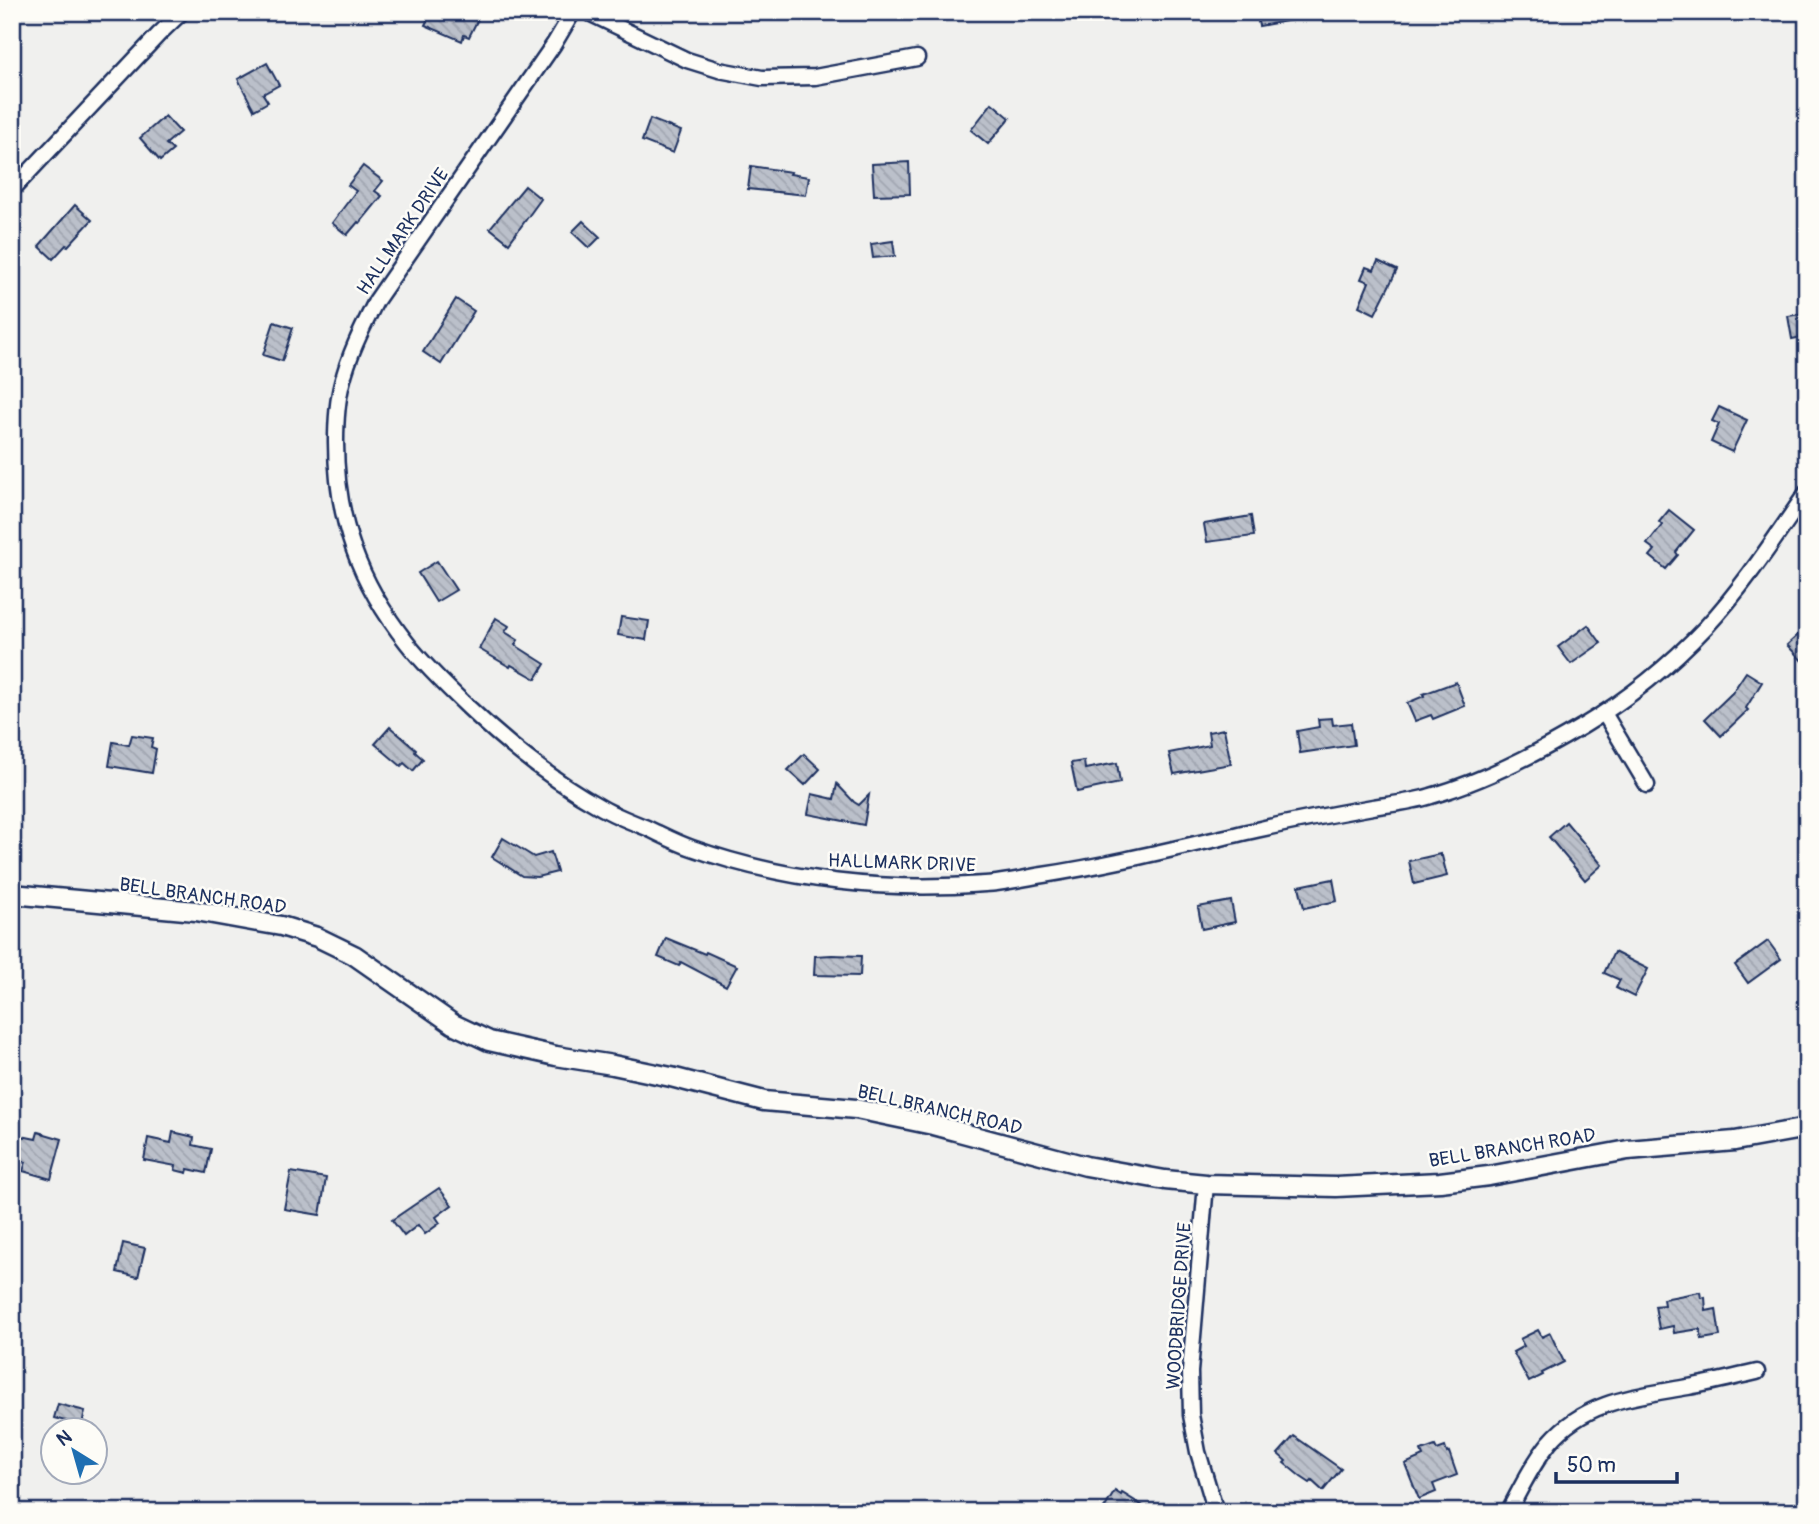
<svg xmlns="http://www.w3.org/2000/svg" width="1819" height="1524" viewBox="0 0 1819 1524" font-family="Pangolin,sans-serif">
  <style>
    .building { fill: url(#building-back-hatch); stroke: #1b2f5e; stroke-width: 2 }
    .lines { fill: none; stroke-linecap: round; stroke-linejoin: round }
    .service-casing { stroke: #1b2f5e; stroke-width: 12 }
    .minor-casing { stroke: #1b2f5e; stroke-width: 19 }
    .tertiary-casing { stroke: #1b2f5e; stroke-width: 23 }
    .service { stroke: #fdfcf7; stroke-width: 7 }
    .minor { stroke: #fdfcf7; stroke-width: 14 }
    .tertiary { stroke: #fdfcf7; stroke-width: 18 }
    .labels { text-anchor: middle; stroke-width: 5; stroke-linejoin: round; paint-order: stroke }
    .street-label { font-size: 19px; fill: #1b2f5e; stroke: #fdfcf7 }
  </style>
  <defs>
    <pattern id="building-back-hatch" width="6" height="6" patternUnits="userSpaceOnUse" patternTransform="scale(1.75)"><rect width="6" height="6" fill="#bbc0ca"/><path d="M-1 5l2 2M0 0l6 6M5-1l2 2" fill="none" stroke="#a0a5b0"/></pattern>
  </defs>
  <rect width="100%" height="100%" fill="#f0f0ee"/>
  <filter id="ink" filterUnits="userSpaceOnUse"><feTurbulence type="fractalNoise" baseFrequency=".0143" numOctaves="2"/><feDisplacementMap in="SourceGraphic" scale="14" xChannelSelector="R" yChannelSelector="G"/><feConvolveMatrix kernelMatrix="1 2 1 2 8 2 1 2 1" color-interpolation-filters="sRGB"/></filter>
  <g filter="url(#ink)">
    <g class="building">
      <path d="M431 12H463L478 19 469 37 464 35 462 41 425 25Z"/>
      <path d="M1256 12H1297L1298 19 1259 26Z"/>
      <path d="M267 63 279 85 263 94 268 102 254 110 238 79Z"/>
      <path d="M992 103 1010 118 988 144 971 130Z"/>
      <path d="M165 116 180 132 166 144 173 150 160 161 140 138Z"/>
      <path d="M650 119 681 131 673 153 642 141Z"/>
      <path d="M909 162 910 194 874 195 872 164Z"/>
      <path d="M363 166 383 181 375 191 382 196 360 223 358 222 347 235 332 223 356 191 348 185Z"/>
      <path d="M751 166 791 172 790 174 809 177 806 195 748 189Z"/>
      <path d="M525 186 541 199 509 243 490 228Z"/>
      <path d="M75 205 92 220 68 246 66 245 53 259 39 246Z"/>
      <path d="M583 221 600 237 589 248 572 232Z"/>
      <path d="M893 241 895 256 873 258 871 244Z"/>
      <path d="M1378 261 1397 270 1375 314 1359 306 1369 282 1361 279 1366 267 1374 270Z"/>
      <path d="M456 299 474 311 441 364 423 352Z"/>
      <path d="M1807 313V336L1792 339 1788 316Z"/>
      <path d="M274 322 293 328 282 361 263 355Z"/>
      <path d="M1719 407 1747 420 1732 452 1711 442 1719 424 1712 421Z"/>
      <path d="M1669 510 1694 530 1676 552 1678 555 1666 569 1650 556 1655 550 1647 544 1662 525 1659 522Z"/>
      <path d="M1251 516 1254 536 1207 542 1204 524Z"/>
      <path d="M437 561 456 590 436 602 418 573Z"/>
      <path d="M621 617 649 621 646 640 618 635Z"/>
      <path d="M496 618 509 626 505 632 518 640 515 645 545 664 536 679 511 665 510 667 479 649Z"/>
      <path d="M1588 625 1601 643 1571 664 1558 647Z"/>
      <path d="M1807 627V666L1787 645Z"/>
      <path d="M1746 672 1762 682 1746 708 1748 710 1721 736 1705 719 1732 693Z"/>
      <path d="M1456 682 1465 706 1433 719 1431 715 1415 721 1407 703 1424 696 1423 694Z"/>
      <path d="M1332 718 1333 725 1351 723 1354 745 1300 753 1297 731 1319 727 1318 719Z"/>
      <path d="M390 727 416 749 415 752 423 759 413 771 404 763 401 766 375 744Z"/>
      <path d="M1224 729 1231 764 1174 774 1169 753 1210 745 1208 732Z"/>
      <path d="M132 735 153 738 151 747 156 749 152 773 109 766 113 742 129 745Z"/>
      <path d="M804 754 820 769 805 785 788 770Z"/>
      <path d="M1084 761 1085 769 1117 763 1120 783 1077 792 1071 763Z"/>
      <path d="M837 784 854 802 859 805 869 795 864 825 808 814 812 794 834 799Z"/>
      <path d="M1566 822 1602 865 1585 880 1549 837Z"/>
      <path d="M503 838 534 857 551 852 557 872 537 877 522 876 492 857Z"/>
      <path d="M1440 854V856H1442L1447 876 1414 884 1409 861Z"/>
      <path d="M1333 879 1337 901 1304 908 1299 886Z"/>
      <path d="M1231 901 1235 922 1202 929 1198 907Z"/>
      <path d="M666 938 705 954 706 952 737 966 726 986 681 962 679 966 658 957Z"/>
      <path d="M1768 941 1781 959 1748 983 1735 965Z"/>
      <path d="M1614 952 1648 969 1634 997 1616 988 1620 980 1604 973Z"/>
      <path d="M832 955 861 956 860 976 814 975 815 956Z"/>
      <path d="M38 1132 62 1139 51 1179 23 1171 26 1162 12 1158V1134L36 1139Z"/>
      <path d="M173 1132 194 1137 193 1145 211 1149 206 1173 188 1169 187 1173 175 1170 176 1166 144 1160 148 1138 171 1143Z"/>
      <path d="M291 1172 326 1178 320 1215 284 1209Z"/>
      <path d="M439 1188 452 1205 436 1217 440 1223 425 1234 418 1225 404 1236 392 1220Z"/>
      <path d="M123 1243 145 1248 138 1277 117 1272Z"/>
      <path d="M1700 1292 1701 1298 1705 1297 1706 1311 1716 1309 1720 1336 1702 1339 1700 1329 1674 1333 1673 1326 1659 1329 1655 1306 1664 1305 1663 1299Z"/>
      <path d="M1538 1330 1542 1337 1550 1333 1564 1362 1542 1373 1543 1375 1529 1382 1513 1352 1524 1346 1520 1339Z"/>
      <path d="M58 1404 85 1411 81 1429 69 1425V1422L54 1418Z"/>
      <path d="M1294 1436 1341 1469 1323 1491 1312 1481 1310 1483 1301 1477 1284 1463 1286 1461 1278 1454Z"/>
      <path d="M1435 1446 1437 1450 1445 1447 1447 1453 1449 1452 1457 1475 1433 1484 1436 1492 1419 1499 1405 1464 1423 1456 1421 1451Z"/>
      <path d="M1115 1491 1121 1495 1122 1493 1153 1512H1102Z"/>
    </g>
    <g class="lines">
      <defs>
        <path id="service" d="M12 1330 14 1331 12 1339"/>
        <g id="minor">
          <path d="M573 12 554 44 376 301C363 327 349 354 342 383 337 402 336 423 336 442 336 520 359 582 407 643 425 666 447 687 468 707 508 745 553 781 602 808 616 816 632 822 647 828 662 835 677 843 692 848 785 881 887 892 985 884 1004 883 1024 878 1043 875 1115 864 1185 846 1256 830 1295 821 1334 814 1373 807 1392 804 1412 802 1431 796 1484 781 1536 754 1583 726 1628 699 1671 664 1706 627 1744 586 1775 538 1807 492"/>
          <path d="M587 12 687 60 719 70 762 78 815 77 917 58"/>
          <path d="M12 190 159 34 182 12"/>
          <path d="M1604 713 1647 785"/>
          <path d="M1206 1184 1190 1372 1191 1415 1198 1452 1216 1512"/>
          <path d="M1508 1512C1521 1488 1533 1463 1550 1442 1586 1400 1638 1396 1688 1387 1711 1383 1734 1377 1757 1372"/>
        </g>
        <path id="tertiary" d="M12 894 196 911 281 926 317 937 354 955 453 1024 489 1041 556 1056 613 1065 671 1077 764 1101 856 1109 933 1125 1086 1166 1165 1180 1206 1184 1336 1187 1440 1182 1489 1176 1628 1150 1735 1141 1807 1128"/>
      </defs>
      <use href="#service" class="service-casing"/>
      <use href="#minor" class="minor-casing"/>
      <use href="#tertiary" class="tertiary-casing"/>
      <use href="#service" class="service"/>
      <use href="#minor" class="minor"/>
      <use href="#tertiary" class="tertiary"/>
    </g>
  </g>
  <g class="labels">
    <g class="street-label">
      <text transform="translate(402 231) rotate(-56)" y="7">HALLMARK DRIVE</text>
      <text transform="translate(902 862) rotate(2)" y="7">HALLMARK DRIVE</text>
      <text transform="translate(203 895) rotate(8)" y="7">BELL BRANCH ROAD</text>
      <text transform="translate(940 1109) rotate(13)" y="7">BELL BRANCH ROAD</text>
      <text transform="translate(1512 1147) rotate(-9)" y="7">BELL BRANCH ROAD</text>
      <text transform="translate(1178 1306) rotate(-86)" y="7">WOODBRIDGE DRIVE</text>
    </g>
  </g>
  <rect width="1819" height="1524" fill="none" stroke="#fdfcf7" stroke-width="42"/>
  <rect x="21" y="21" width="1777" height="1482" fill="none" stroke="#1b2f5e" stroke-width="2.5" filter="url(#ink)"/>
  <g transform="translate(74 1451) rotate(323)"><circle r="33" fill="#fdfcf7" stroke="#a3aaba" stroke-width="2"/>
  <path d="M0-5L12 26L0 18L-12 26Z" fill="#1f6fb2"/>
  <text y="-10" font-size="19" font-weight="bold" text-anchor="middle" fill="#1b2f5e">N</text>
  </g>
  <path d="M1556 1472v10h121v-10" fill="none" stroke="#1b2f5e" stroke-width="3.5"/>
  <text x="1567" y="1472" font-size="21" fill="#1b2f5e" stroke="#fdfcf7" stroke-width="5" paint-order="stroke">50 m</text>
</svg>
